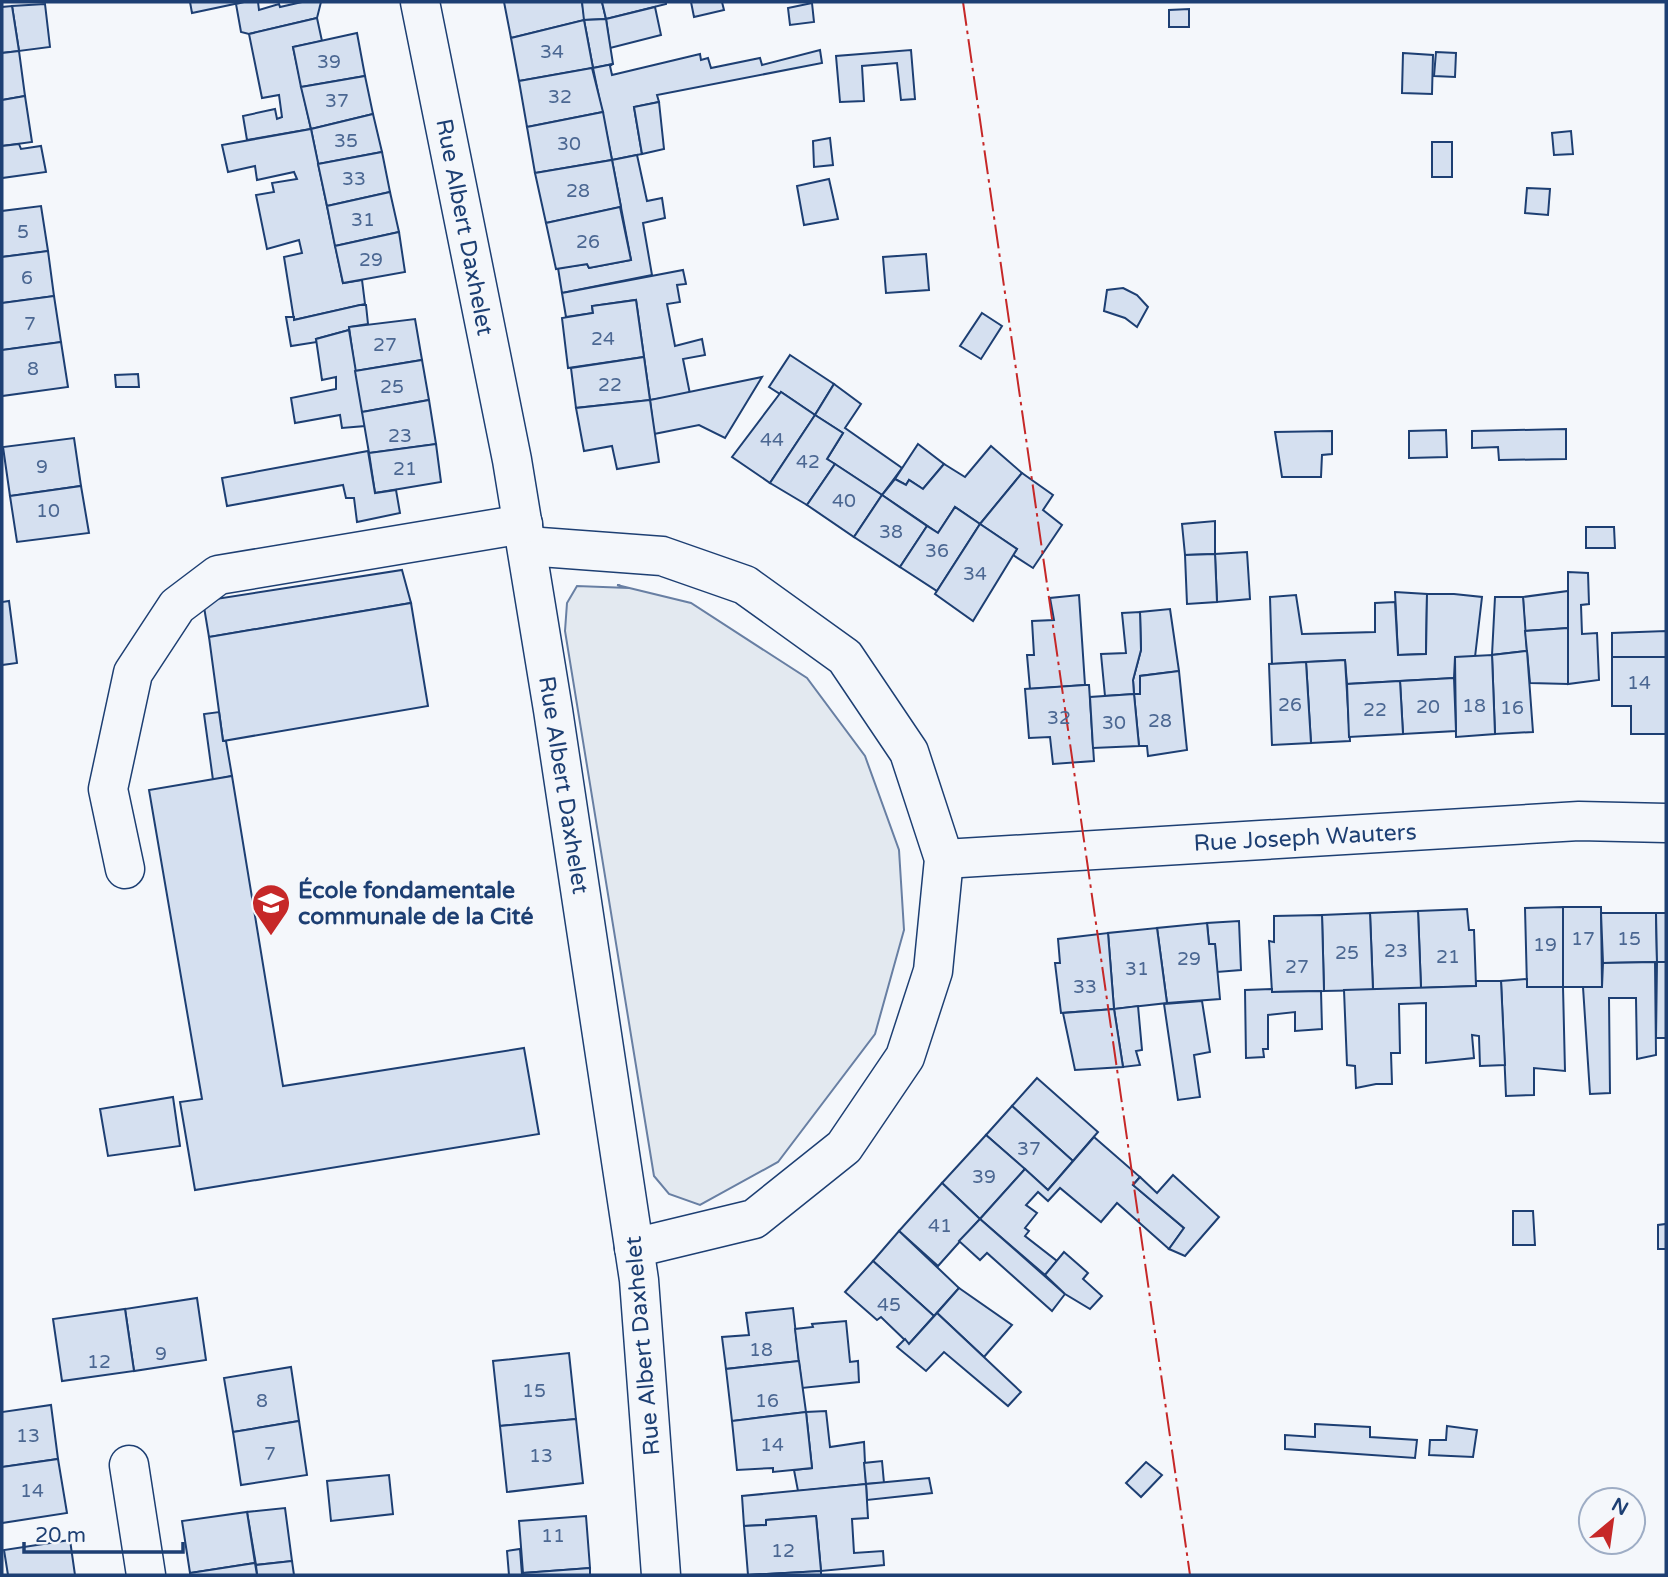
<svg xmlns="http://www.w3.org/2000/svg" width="1668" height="1577" viewBox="0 0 1668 1577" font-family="'Varela Round',sans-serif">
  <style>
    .green { fill: #e3e9f0; stroke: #687fa3; stroke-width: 2 }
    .building { fill: #d5e0f0; stroke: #1d3f73; stroke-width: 2 }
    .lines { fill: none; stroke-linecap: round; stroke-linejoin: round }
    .minor-casing { stroke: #1d3f73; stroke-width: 41 }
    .minor { stroke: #f4f7fb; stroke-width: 38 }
    .power { stroke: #c62828; stroke-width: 2; stroke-dasharray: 24 5 3.5 5; stroke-linecap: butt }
    .labels { text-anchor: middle; stroke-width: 5; stroke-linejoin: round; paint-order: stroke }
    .number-label { font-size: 19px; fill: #4b6792 }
    .street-label { font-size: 23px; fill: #1d3f73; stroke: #f4f7fb }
    .poi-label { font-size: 23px; font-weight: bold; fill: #1d3f73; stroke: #f4f7fb; text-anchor: start }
  </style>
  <rect width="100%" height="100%" fill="#f4f7fb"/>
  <path class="green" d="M617 585 691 603 807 678 865 756 899 850 904 930 875 1034 778 1162 700 1205 669 1194 654 1176 565 631 567 603 577 586 629 588Z"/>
  <g class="building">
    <path d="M190 2H244L192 13Z"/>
    <path d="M244 2H258L259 10 279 4 280 7 302 2H321L317 18 249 34 241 32 236 4Z"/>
    <path d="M504 2H582L585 20 511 38Z"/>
    <path d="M582 2H602L606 19 584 20Z"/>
    <path d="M602 2H666V4L606 19Z"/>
    <path d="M691 2H722L724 10 694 17Z"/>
    <path d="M812 3 814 22 790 25 788 8Z"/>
    <path d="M45 4 50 47 19 51 12 6Z"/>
    <path d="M12 6 19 51 2 53V7Z"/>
    <path d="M655 7 661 35 610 48 606 19Z"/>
    <path d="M1189 9V27H1169V10Z"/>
    <path d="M317 18 322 41 293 47 311 129 247 140 243 116 275 109 277 119 282 117 279 95 262 98 249 34Z"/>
    <path d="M606 19 613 64 593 68 584 20Z"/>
    <path d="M584 20 593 68 519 81 511 38Z"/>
    <path d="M357 33 365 76 301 87 293 47Z"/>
    <path d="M820 50 822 63 657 95 659 102 634 107 642 154 612 160 593 68 613 64 610 66 612 75 700 54 701 60 708 58 711 68 760 58 762 65Z"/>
    <path d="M911 50 915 99 901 100 897 63 862 66 864 101 840 102 836 56Z"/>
    <path d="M19 51 25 96 2 100V53Z"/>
    <path d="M1436 52 1456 53 1455 77 1434 76Z"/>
    <path d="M1403 53 1433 55 1432 94 1402 93Z"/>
    <path d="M592 68 603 112 527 127 519 81Z"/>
    <path d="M365 76 373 114 311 129 301 87Z"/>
    <path d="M25 96 32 142 2 146V100Z"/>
    <path d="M659 102 664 149 642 154 634 107Z"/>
    <path d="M603 112 612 160 535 173 527 127Z"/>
    <path d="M373 114 382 152 318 164 311 129Z"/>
    <path d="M311 129 343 283 362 280 365 304 294 320 284 257 302 253 299 240 267 249 256 195 274 192 272 183 297 179 294 172 257 180 255 166 228 172 222 145Z"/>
    <path d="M1571 131 1573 154 1554 155 1552 133Z"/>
    <path d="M830 138 833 165 814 167 813 141Z"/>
    <rect x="1432" y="142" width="20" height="35"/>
    <path d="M19 144 21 149 41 146 46 172 2 178V146Z"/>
    <path d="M382 152 390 192 327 206 318 164Z"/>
    <path d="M637 155 647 201 662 198 665 218 643 223 652 275 562 293 558 268 587 264 589 268 631 260 612 160Z"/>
    <path d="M612 160 621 207 546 223 535 173Z"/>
    <path d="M829 179 838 219 804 225 797 186Z"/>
    <path d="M1527 188 1550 189 1548 215 1525 213Z"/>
    <path d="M390 192 399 232 335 246 327 206Z"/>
    <path d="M41 206 48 251 2 257V211Z"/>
    <path d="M620 207 631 260 589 268 587 264 556 269 546 223Z"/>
    <path d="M399 232 405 272 343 283 335 246Z"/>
    <path d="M48 251 54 296 2 303V257Z"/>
    <path d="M926 254 929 290 886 293 883 257Z"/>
    <path d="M683 270 686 284 677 285 680 302 667 304 675 346 702 339 705 355 683 359 690 394 650 400 636 300 592 306 593 313 566 317 562 293Z"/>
    <path d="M1123 288 1137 295 1148 307 1137 327 1125 318 1104 311 1107 290Z"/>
    <path d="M54 296 61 342 2 350V303Z"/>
    <path d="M636 300 644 357 568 368 562 318 593 313 592 306Z"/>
    <path d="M360 305H366L368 324 349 327V330L316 339 317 342 291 346 286 317H294V320Z"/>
    <path d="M982 313 1002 326 981 359 960 346Z"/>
    <path d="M415 319 422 360 355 371 349 327Z"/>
    <path d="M349 330 365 426 342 428 340 415 295 423 291 398 336 389V377L322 380 316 339Z"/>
    <path d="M61 342 68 387 2 396V350Z"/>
    <path d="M790 355 834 384 815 415 781 392 780 394 769 387Z"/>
    <path d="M644 357 650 400 576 408 571 368Z"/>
    <path d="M422 360 429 400 362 412 355 371Z"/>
    <path d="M138 374 139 387H116L115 375Z"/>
    <path d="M762 377 725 438 699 425 654 434 650 400Z"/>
    <path d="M834 384 861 404 845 428 902 468 882 495 827 459 843 433 815 415Z"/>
    <path d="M781 392 815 415 770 483 732 457Z"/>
    <path d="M429 400 436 444 369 453 362 412Z"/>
    <path d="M650 400 659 462 617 469 612 446 584 451 576 408Z"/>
    <path d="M815 415 843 433 827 459 835 464 807 505 770 483Z"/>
    <path d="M1566 429V459L1499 460 1498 447 1472 448V431Z"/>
    <path d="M1446 430 1447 457 1409 458V431Z"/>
    <path d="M1332 431V454L1322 455 1321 477H1282L1275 432Z"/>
    <path d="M74 438 81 486 10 496 3 447Z"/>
    <path d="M436 444 441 482 375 493 369 453Z"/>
    <path d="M918 444 944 464 923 489 909 480 906 485 895 479Z"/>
    <path d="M991 446 1022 473 980 524 955 507 938 533 882 495 895 479 906 485 909 480 923 489 944 464 965 477Z"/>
    <path d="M368 451 375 493 396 490 400 513 357 522 354 498H346L343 485 227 506 222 478Z"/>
    <path d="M835 464 882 495 854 537 807 505Z"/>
    <path d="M1022 473 1053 495 1043 510 1062 525 1033 568 1013 555 1017 549 980 524Z"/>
    <path d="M81 486 89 533 17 542 10 496Z"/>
    <path d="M882 495 927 526 900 567 854 537Z"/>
    <path d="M955 507 980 524 937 591 900 567 927 526 938 533Z"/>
    <path d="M1215 521V554L1185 555 1182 524Z"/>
    <path d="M980 524 1017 549 973 621 935 594Z"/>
    <path d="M1586 527H1614L1615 548H1586Z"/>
    <path d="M1247 552 1250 599 1217 602 1215 554Z"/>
    <path d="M1215 554 1217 602 1187 604 1185 555Z"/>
    <path d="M402 570 411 603 209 637 203 601Z"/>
    <path d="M1568 572 1588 573 1589 604 1581 605 1582 634 1597 633 1599 680 1568 684Z"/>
    <path d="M1568 591V628L1525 631 1523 597Z"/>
    <path d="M1395 592 1427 594 1426 654 1398 655Z"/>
    <path d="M1427 594H1454L1482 597 1475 657H1455L1454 678 1347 684 1345 660 1272 664 1270 597 1296 595 1302 634 1375 632V603L1395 602 1398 655 1426 654Z"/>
    <path d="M1079 595 1085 685 1030 689 1027 655H1034L1032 621 1054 620 1050 598Z"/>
    <path d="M1495 597H1523L1527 651 1492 655Z"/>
    <path d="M9 601 17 663 2 665V602Z"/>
    <path d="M411 603 428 706 223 741 209 637Z"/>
    <path d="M1170 609 1179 671 1140 676V694H1134L1133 680 1141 650 1140 612Z"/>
    <path d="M1140 612 1141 650 1133 680 1134 694 1105 696 1101 654 1126 653 1122 613Z"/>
    <path d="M1568 628V684L1530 683 1525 631Z"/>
    <path d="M1666 631V657H1612V633Z"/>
    <path d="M1527 651 1533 732 1495 734 1492 655Z"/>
    <path d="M1492 655 1495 734 1456 737 1455 657Z"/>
    <path d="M1612 657H1666V734H1631V706H1612Z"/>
    <path d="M1345 660 1350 741 1311 743 1306 662Z"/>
    <path d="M1306 662 1311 743 1272 745 1269 664Z"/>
    <path d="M1179 671 1187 750 1148 756 1147 746H1139L1134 694H1140V676Z"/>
    <path d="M1454 678 1456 731 1403 734 1400 681Z"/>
    <path d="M1400 681 1403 734 1349 737 1347 684Z"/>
    <path d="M1085 685H1089L1094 761 1053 764 1050 737 1029 738 1025 689Z"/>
    <path d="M1134 694 1139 746 1093 748 1090 697Z"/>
    <path d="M219 712 223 741H226L232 776 213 780 204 714Z"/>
    <path d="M232 776 283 1086 524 1048 539 1134 195 1190 180 1102 202 1099 149 790Z"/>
    <path d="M1563 907V987H1527L1525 908Z"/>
    <path d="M1563 907H1601L1602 987H1563Z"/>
    <path d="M1467 909 1469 930H1474L1476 986 1421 988 1418 911Z"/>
    <path d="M1418 911 1421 988 1373 990 1370 913Z"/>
    <path d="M1370 913 1373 990 1324 991 1322 915Z"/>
    <path d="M1601 913H1656L1657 962 1603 963Z"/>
    <path d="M1656 913H1666V962H1657Z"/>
    <path d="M1322 915 1324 991 1272 992 1269 941 1274 942V916Z"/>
    <path d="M1239 921 1241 970 1217 972 1215 944H1209L1207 923Z"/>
    <path d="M1207 923 1209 944H1215L1220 999 1167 1003 1157 928Z"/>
    <path d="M1157 928 1167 1003 1114 1009 1108 933Z"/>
    <path d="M1108 933 1114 1009 1061 1013 1055 963H1060L1058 939Z"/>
    <path d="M1655 962 1656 1055 1637 1059 1636 998H1609L1610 1093 1590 1094 1583 987H1602L1603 963Z"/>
    <path d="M1657 962H1666V1038H1656Z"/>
    <path d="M1527 979V987H1563L1565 1071 1534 1068V1095L1506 1096 1501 981Z"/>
    <path d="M1476 981H1501L1505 1065 1480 1066 1479 1036 1472 1035 1474 1058 1426 1063V1003L1399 1004 1400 1053H1391L1392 1084H1376L1356 1088 1355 1066 1347 1065 1344 990 1476 986Z"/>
    <path d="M1272 989V992L1321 991 1322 1029 1295 1031V1012L1268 1015V1049H1263L1264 1057 1246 1058 1245 990Z"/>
    <path d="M1202 1001 1210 1052 1194 1055 1200 1097 1178 1100 1164 1004Z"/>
    <path d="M1138 1006 1142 1050 1136 1051 1140 1065 1123 1067 1114 1009Z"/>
    <path d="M1114 1009 1123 1067 1075 1070 1063 1013Z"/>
    <path d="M1037 1078 1098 1132 1073 1161 1012 1106Z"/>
    <path d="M173 1097 180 1146 108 1156 100 1109Z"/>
    <path d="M1012 1106 1073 1161 1048 1190 986 1135Z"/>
    <path d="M986 1135 1025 1169 980 1219 942 1183Z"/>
    <path d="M1094 1137 1140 1177 1133 1185 1184 1228 1169 1249 1117 1203 1101 1222 1060 1188 1048 1201 1038 1192 1026 1205 1037 1213 1025 1228 1029 1231 1025 1236 1057 1261 1045 1275 980 1219 1025 1169 1048 1190Z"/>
    <path d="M1173 1175 1219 1217 1185 1256 1169 1249 1184 1228 1133 1185 1140 1177 1157 1193Z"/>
    <path d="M942 1183 980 1219 938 1266 899 1231Z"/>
    <path d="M1513 1211H1533L1535 1245H1513Z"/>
    <path d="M980 1219 1065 1294 1052 1311 987 1253 980 1260 959 1241Z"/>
    <path d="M1666 1224V1249H1658V1225Z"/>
    <path d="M899 1231 959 1288 934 1316 873 1261Z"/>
    <path d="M1064 1252 1088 1273 1083 1279 1102 1296 1090 1309 1065 1294 1045 1275Z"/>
    <path d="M873 1261 934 1316 909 1344 881 1317 877 1320 845 1292Z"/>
    <path d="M959 1288 1012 1325 984 1357 937 1313Z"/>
    <path d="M197 1298 206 1360 134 1371 125 1309Z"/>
    <path d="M793 1308 799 1361 726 1369 722 1337 749 1335 746 1313Z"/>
    <path d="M125 1309 134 1371 62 1381 53 1319Z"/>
    <path d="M937 1313 1021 1392 1008 1406 944 1352 926 1371 897 1347 905 1339 909 1344Z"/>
    <path d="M846 1321 850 1362 858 1361 859 1382 802 1388 795 1329 813 1327 812 1324Z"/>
    <path d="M569 1353 576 1419 500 1426 493 1361Z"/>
    <path d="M799 1361 806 1412 732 1421 726 1369Z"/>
    <path d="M291 1367 299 1421 233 1432 224 1378Z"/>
    <path d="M51 1405 58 1459 2 1467V1412Z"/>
    <path d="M826 1411 830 1447 864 1442 866 1484 798 1491 794 1470 812 1468 806 1412Z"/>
    <path d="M806 1412 812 1468 773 1472V1468L737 1470 732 1421Z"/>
    <path d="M576 1419 583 1483 507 1492 500 1426Z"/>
    <path d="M299 1421 307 1475 241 1485 233 1432Z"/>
    <path d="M1315 1424 1370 1427V1437L1417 1440 1415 1458 1285 1449V1435L1315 1437Z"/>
    <path d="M1447 1426 1477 1430 1473 1457 1429 1455 1430 1440H1446Z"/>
    <path d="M58 1459 67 1513 2 1523V1467Z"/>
    <path d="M882 1461 884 1483 866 1484 864 1463Z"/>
    <path d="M1146 1462 1162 1475 1141 1497 1126 1483Z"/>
    <path d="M389 1475 393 1514 331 1521 327 1481Z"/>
    <path d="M929 1478 932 1493 867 1500 866 1484Z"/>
    <path d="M866 1484 868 1518 852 1519 854 1553 883 1551 884 1565 821 1571 816 1516 766 1520V1525L744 1526 742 1496Z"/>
    <path d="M285 1508 292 1561 256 1565 247 1512Z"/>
    <path d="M247 1512 255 1563 190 1573 182 1521Z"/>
    <path d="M586 1516 590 1568 523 1573 519 1521Z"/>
    <path d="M816 1516 821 1571 748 1575 744 1526 766 1525V1520Z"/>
    <path d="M70 1540 75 1575H8L4 1550Z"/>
    <path d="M520 1549 522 1575H509L507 1551Z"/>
    <path d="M292 1561 294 1575H257L256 1565Z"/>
    <path d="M255 1563 257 1575H190V1573Z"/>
    <path d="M590 1568V1575H522L523 1573Z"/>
    <path d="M821 1571V1575H748Z"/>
  </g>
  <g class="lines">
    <defs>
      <g id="minor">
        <path d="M420 2 512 460 553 710 639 1280 661 1575"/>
        <path d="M527 546 662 556 745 585 845 657 909 752 944 859 933 971 905 1057 844 1147 754 1219 634 1248"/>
        <path d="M944 859 1579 821 1666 823"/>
        <path d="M125 869 108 789 133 673 177 606 218 575 523 524"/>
        <path d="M129 1465 146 1575"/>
      </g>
    </defs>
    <use href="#minor" class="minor-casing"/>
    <use href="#minor" class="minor"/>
    <path class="power" d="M963 2 1190 1575"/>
  </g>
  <defs>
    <symbol id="school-pin" viewBox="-11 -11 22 30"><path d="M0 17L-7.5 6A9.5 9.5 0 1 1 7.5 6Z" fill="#c62828" stroke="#f4f7fb"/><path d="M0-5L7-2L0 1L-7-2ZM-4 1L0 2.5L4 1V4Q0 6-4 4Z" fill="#fff"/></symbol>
  </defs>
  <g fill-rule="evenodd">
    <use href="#school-pin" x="249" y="881" width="44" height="60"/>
  </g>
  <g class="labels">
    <g class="number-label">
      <text x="552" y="58">34</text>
      <text x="329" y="68">39</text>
      <text x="560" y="103">32</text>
      <text x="337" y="107">37</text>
      <text x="346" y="147">35</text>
      <text x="569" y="150">30</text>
      <text x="354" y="185">33</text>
      <text x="578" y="197">28</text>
      <text x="363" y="226">31</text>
      <text x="23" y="238">5</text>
      <text x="588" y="248">26</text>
      <text x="371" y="266">29</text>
      <text x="27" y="284">6</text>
      <text x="30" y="330">7</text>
      <text x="603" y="345">24</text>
      <text x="385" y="351">27</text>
      <text x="33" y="375">8</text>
      <text x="610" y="391">22</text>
      <text x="392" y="393">25</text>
      <text x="400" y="442">23</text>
      <text x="772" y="446">44</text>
      <text x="808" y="468">42</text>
      <text x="42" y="473">9</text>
      <text x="405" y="475">21</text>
      <text x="844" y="507">40</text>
      <text x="48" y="517">10</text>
      <text x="891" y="538">38</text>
      <text x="937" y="557">36</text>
      <text x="975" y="580">34</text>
      <text x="1639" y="689">14</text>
      <text x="1290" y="711">26</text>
      <text x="1474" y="712">18</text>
      <text x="1428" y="713">20</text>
      <text x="1512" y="714">16</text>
      <text x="1375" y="716">22</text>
      <text x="1059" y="724">32</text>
      <text x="1160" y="727">28</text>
      <text x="1114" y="729">30</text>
      <text x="1583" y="945">17</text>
      <text x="1629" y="945">15</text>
      <text x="1545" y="951">19</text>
      <text x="1396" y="957">23</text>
      <text x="1347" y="959">25</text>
      <text x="1448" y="963">21</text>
      <text x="1189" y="965">29</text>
      <text x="1297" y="973">27</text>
      <text x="1137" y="975">31</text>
      <text x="1085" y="993">33</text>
      <text x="1029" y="1155">37</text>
      <text x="984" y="1183">39</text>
      <text x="940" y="1232">41</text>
      <text x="889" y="1311">45</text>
      <text x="761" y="1356">18</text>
      <text x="161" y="1360">9</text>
      <text x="99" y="1368">12</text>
      <text x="534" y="1397">15</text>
      <text x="262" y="1407">8</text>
      <text x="767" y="1407">16</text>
      <text x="28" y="1442">13</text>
      <text x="772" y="1451">14</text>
      <text x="270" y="1460">7</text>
      <text x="541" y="1462">13</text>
      <text x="32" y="1497">14</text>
      <text x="553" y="1542">11</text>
      <text x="783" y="1557">12</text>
    </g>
    <g class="street-label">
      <text transform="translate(465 227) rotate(79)" y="8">Rue Albert Daxhelet</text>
      <text transform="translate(564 785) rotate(81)" y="8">Rue Albert Daxhelet</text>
      <text transform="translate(1305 837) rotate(-3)" y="8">Rue Joseph Wauters</text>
      <text transform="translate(642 1346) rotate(-95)" y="8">Rue Albert Daxhelet</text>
    </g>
    <g class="poi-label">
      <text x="298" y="898">École fondamentale<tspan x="298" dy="26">communale de la Cité</tspan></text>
    </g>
  </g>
  <rect width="1668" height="1577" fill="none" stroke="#1d3f73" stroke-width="7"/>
  <g transform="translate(1612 1521) rotate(29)"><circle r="33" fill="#f4f7fb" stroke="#9eadc5" stroke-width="2"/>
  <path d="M0-5L12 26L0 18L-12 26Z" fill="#c62828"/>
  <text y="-10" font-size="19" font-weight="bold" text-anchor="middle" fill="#1d3f73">N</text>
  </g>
  <path d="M24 1542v10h159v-10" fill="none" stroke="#1d3f73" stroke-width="3.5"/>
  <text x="35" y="1542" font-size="21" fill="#1d3f73" stroke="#f4f7fb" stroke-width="5" paint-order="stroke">20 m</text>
</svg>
